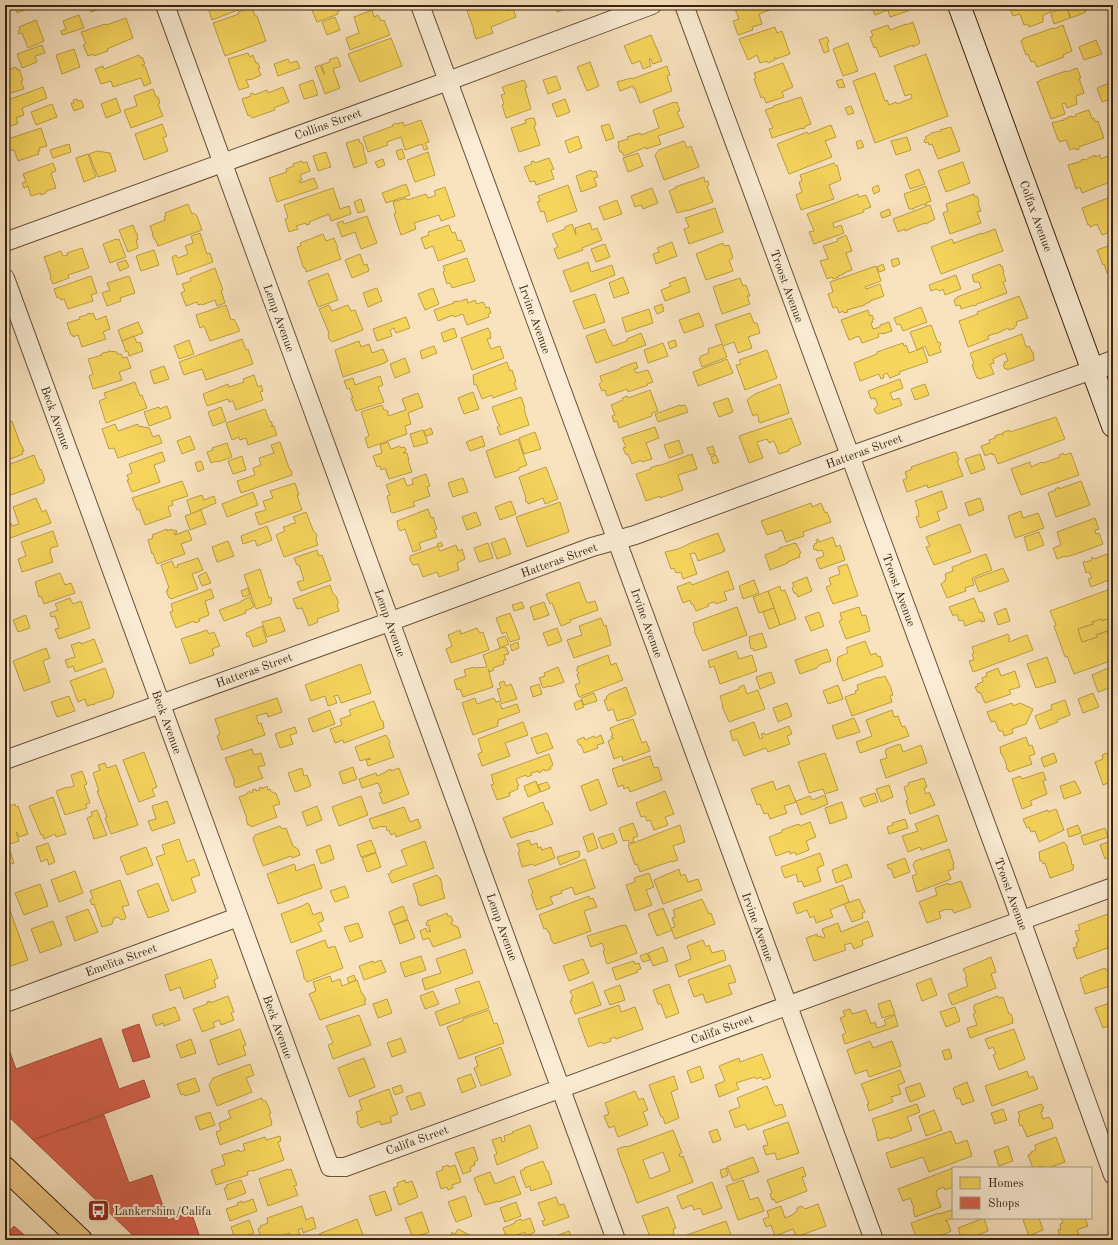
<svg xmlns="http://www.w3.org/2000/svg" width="1118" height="1245" viewBox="0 0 1118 1245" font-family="'Old Standard TT',serif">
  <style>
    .homes { fill: #f6d55c; stroke: #bd9f45; fill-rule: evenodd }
    .shops { fill: #d6604d; stroke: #a74d3a }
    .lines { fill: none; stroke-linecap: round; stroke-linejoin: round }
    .minor-casing { stroke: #69523b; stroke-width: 20 }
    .tertiary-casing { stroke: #69523b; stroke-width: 24 }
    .secondary-casing { stroke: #39220f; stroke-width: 24 }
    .primary-casing { stroke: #39220f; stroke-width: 24 }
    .minor { stroke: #fbedd5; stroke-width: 18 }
    .tertiary { stroke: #fbedd5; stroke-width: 22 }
    .secondary { stroke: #fbedd5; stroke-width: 22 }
    .primary { stroke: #ecc280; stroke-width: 22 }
    .labels { text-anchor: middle; stroke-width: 4; stroke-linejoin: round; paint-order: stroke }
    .street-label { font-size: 12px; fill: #39220f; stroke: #fbedd5 }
    .poi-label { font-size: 12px; fill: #39220f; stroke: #fbedd5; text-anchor: start }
  </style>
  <rect width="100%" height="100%" fill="#f9e3bf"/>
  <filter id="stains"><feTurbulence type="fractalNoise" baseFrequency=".005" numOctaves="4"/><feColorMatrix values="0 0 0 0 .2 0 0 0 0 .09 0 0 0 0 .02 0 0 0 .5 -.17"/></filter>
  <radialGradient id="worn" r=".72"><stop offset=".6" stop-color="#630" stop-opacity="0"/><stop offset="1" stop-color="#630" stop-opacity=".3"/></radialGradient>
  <g class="homes">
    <path d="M14 5H34L35 6 17 13Z"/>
    <path d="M88 5H111L91 12Z"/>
    <path d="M207 5H244L237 8 238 10 212 20Z"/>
    <path d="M320 5H363L349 10 348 7 337 12 338 14 317 22 311 8Z"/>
    <path d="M484 5H499L500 8 505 6 507 11 513 8 516 17 491 27 493 33 476 39 473 30H474L467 11Z"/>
    <path d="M554 5H571V7L557 12Z"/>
    <path d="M738 5H783L759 14 762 24 752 27 753 30 738 35 733 21 739 19 735 9 739 7Z"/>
    <path d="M871 5H906L908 11 890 17 888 10 875 15Z"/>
    <path d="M1008 5H1048L1051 12 1043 15V22L1029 27 1028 24 1024 25 1020 14 1013 16Z"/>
    <path d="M1066 5H1084L1086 12 1071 18Z"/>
    <path d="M252 7 255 16H257L266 41 225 56 213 23 239 14 238 12Z"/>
    <path d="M1067 7 1070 18 1054 24 1051 14 1052 13V12Z"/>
    <path d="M372 10 374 17 378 15 381 21 384 20 390 35 350 50 346 38 359 33 354 17Z"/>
    <path d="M79 15 84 28 62 35 61 31 66 29 63 21Z"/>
    <path d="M335 17 340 30 327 35 322 22Z"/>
    <path d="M126 18 133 38 107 49 108 51 94 56 93 54 88 56 83 45 86 44 81 32 105 24 106 25Z"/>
    <path d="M36 20 44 41 28 48 22 33 19 34 18 31 20 30 19 27Z"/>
    <path d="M913 22 920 43 913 47V45L880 57 876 47 874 48 870 37 873 36 871 31 888 25 890 30 906 24V25Z"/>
    <path d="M1063 25 1072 51 1063 55 1064 57 1037 67 1034 61 1031 62 1028 54 1026 55 1021 41 1023 40 1022 39 1053 28 1054 29Z"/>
    <path d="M775 27 777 33 782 31 790 54 776 59V58H774L775 60 768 63 767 61 760 63 757 55 748 60 739 39Z"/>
    <path d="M651 35 662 61 653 64 651 59H649L651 66 643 69 640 61 632 64 624 46Z"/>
    <path d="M827 37 829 42 827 43 829 51 824 53 819 40Z"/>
    <path d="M391 38 402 66 360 82 348 54Z"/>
    <path d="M1096 40 1102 54 1084 60 1079 47Z"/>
    <path d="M848 43 858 71 843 76 833 49Z"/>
    <path d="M42 45 45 53 35 56 37 62 22 68 17 54Z"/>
    <path d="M74 49 80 67 62 74 56 55Z"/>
    <path d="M248 53 250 57 253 55 256 63H258L260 68H258L261 75 255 78H254L253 79 246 80 249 87 239 90 228 59Z"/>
    <path d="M926 54 948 116 875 143 853 81 875 73 885 101 887 100 889 105 896 102 897 104 912 98 911 94 905 96 894 66Z"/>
    <path d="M139 55 140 58 142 57 145 64 142 65 143 67 145 66 151 83 144 86 141 78 113 87 111 81 101 84 95 69 103 66 104 69Z"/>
    <path d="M337 57 341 66 333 69 340 88 325 94 315 67 320 65 324 74H325L321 65 330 62 329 60Z"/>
    <path d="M288 59 290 63 297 61 300 68 278 76 274 64Z"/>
    <path d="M590 62 599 86 587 91 577 67Z"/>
    <path d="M783 63 793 87 782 92 784 97 766 103 764 97 761 98 754 79 756 78 754 73Z"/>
    <path d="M667 66 670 75 667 76 672 91 640 103 635 89H634L633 86 620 91 617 82 631 78 632 79Z"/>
    <path d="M16 67 17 70 19 69 23 80 21 81 24 89 7 94V93L5 94V71Z"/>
    <path d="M1077 68 1081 78H1079L1084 93 1076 96 1077 104 1067 108 1065 103 1062 104 1065 114 1051 119 1037 82 1040 81V80L1066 71 1067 72Z"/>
    <path d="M556 76 561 89 548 94 543 80Z"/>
    <path d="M842 79 845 87 839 88 836 81Z"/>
    <path d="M313 80 318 95 304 99 299 85Z"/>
    <path d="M524 80 527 87 525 88 531 109 506 118 502 105 504 104 501 95 505 94 502 87Z"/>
    <path d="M1112 82 1113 98 1102 102 1097 88Z"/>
    <path d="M43 87 47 98 22 108 24 115 16 118 18 123 17 124 5 128V101Z"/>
    <path d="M283 87 289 102 274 108 275 110 255 117 252 118 250 115 248 116 242 99 251 96 250 94 253 93 254 95 267 90 268 93Z"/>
    <path d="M153 89 156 97H158L160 103 158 104 163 116 131 128 124 110 137 106 134 96Z"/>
    <path d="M801 97 811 124 805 126V128L802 129V128L772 138 769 129 773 128 765 110 774 107 773 106Z"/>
    <path d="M116 98 121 112 106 118 101 104Z"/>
    <path d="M77 99 78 101 81 100 84 107 74 111 71 103H74L73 100Z"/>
    <path d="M565 99 570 112 557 117 552 104Z"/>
    <path d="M674 102V103L677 102 680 111 677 112 684 127 658 136 661 144 646 149V147L624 156 622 152H620L618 146 619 145 618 142 628 139 627 137 640 133 641 135 659 128 653 110Z"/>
    <path d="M52 104 57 117 36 125 31 112Z"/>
    <path d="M851 106 854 113 848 115 845 108Z"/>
    <path d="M1089 110 1092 119 1094 118 1095 122 1098 121 1104 138 1079 147V149L1076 150 1075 148 1070 150 1066 140 1060 142 1059 140H1058L1052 123 1063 120V121L1064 119 1068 118V117L1072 116V117L1076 116V114Z"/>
    <path d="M531 118H534L536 125 534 126 540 145 519 152 511 128 526 123 525 120Z"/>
    <path d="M421 120 429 142 425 143 428 149 424 150 422 144 405 150 401 137 387 142 388 145 368 152 363 137 393 126 392 125 396 123 397 124 403 122 404 126Z"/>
    <path d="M162 124 167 136 163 138 168 151 144 160 135 134Z"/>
    <path d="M609 124 614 138 606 141 601 126Z"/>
    <path d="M831 125 836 137 825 141 832 157 789 174 777 144 807 132 808 134Z"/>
    <path d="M951 127 960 151 938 159 932 144 929 145 928 142 925 143 924 140 927 139 925 137 931 134V133L941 131 940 130Z"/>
    <path d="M41 128 47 146 39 148 40 151H38L39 154 18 161 14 150 12 151 11 149 8 150 5 140Z"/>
    <path d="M578 136 582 148 569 153 565 141Z"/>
    <path d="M907 137 911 150 896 155 891 141Z"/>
    <path d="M359 139 360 143H362L364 149H363L367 163 354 168 346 143Z"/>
    <path d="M861 140 864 147 858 149 856 142Z"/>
    <path d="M684 141 687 148 691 146 699 167 664 180 655 155 659 150Z"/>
    <path d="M69 144 71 152 53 158 50 150Z"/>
    <path d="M402 149 405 158 399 160 396 151Z"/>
    <path d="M97 151 110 153 116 171 98 177 89 154Z"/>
    <path d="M326 152 331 167 318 171 313 156Z"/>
    <path d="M428 152 435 175 415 182 407 160Z"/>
    <path d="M638 153 643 166 628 172 623 158Z"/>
    <path d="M88 154 96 177 84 182 76 158Z"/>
    <path d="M1095 155V157L1100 155 1101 159 1110 155 1113 163V176L1109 178 1110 182 1082 193 1080 187 1076 189 1068 165 1082 161 1081 160 1084 159 1085 160Z"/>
    <path d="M549 158 554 169 551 170 554 179 536 185 535 181 530 182 524 167 532 164 531 162 534 161 535 163Z"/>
    <path d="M383 159 385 165 378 168 375 162Z"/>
    <path d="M302 161 303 163 307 162 310 171 300 175 302 180 299 181 300 183 314 178 318 188 277 202 269 178 287 172 286 169 294 166 293 164Z"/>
    <path d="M963 162 970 183 946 192 938 171Z"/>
    <path d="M53 163 56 171 51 173 56 188 46 191V193L41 195V193L31 196 28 186 24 188 22 183 26 182 23 174Z"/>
    <path d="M834 163 836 166 837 165 841 180 829 185 834 199 801 210 796 195 802 192 799 182 802 181 800 175Z"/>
    <path d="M919 169 925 184 910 189 905 175Z"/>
    <path d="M591 170 592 172 596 171 598 177 594 178 597 186 581 192 576 176Z"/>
    <path d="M704 177 705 182 708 181 709 185 707 186 713 202 687 211V210L677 213 669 191 676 188 675 187Z"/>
    <path d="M406 184 410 195 386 203 382 193Z"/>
    <path d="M568 185 577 211 547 222 544 211 541 212 537 202 540 201 538 196Z"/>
    <path d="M878 185 880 191 874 194 872 188Z"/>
    <path d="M926 186 931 201 926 203 927 205H924V204L914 208V209H909L904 194Z"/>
    <path d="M445 187 455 216 441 221 439 215 414 223 416 229 401 235 394 214 396 213 393 202 406 198 407 200 426 194 428 198 436 195 434 191Z"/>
    <path d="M333 188 340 209 349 206 351 214 331 221 329 214 309 222 310 224 306 225V223L296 226 298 229 289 232 285 219 288 218 284 205Z"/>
    <path d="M652 188 658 203 643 209 641 205 635 207 631 196Z"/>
    <path d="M858 194 859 197 866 195 871 207 863 210 864 212 833 223 834 228 841 225 844 233 814 244 809 232 814 231 807 214Z"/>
    <path d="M974 194 975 197 977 196 979 202 978 203 981 211 977 212 981 223 950 234 943 213 948 211 946 204Z"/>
    <path d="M1113 196V231L1102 235 1097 224 1090 227 1089 224 1088 225 1082 208Z"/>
    <path d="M361 199 365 211 358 213 354 202Z"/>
    <path d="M617 200 622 214 604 220 599 207Z"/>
    <path d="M188 204 192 214 194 213 197 216 202 230 158 246 155 239H154L152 234H153L150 226 165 220 164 217 166 216 165 213Z"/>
    <path d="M930 205 935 219 926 224V223L919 225 905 231V229L898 232 893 219Z"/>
    <path d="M715 208 723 232 689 244 684 229 689 227 685 218Z"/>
    <path d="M889 209 891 215 882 218 880 213Z"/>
    <path d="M367 216 377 243 361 249 355 232 342 237 337 223 343 221 344 224Z"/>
    <path d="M590 223 592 230 597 228 602 240 582 248 583 250 558 259 554 249 558 247 552 234 565 229V227L572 224 576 235 575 228Z"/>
    <path d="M133 225 136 233H137L138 235 137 236 138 240H136L138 248 128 252 119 230Z"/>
    <path d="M449 225 452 233 455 232 458 241 461 240 465 251 438 261 433 246 425 249 421 238 429 235 428 232Z"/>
    <path d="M995 229 1003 251 941 274 931 247 952 239 954 244V243L982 233V234Z"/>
    <path d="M200 233 207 254 210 253 213 262 177 275 172 257 176 255 178 258 188 254 185 246 193 243 191 236Z"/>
    <path d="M323 234 326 241 334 238 338 248 337 249 341 259 306 272 305 268 303 267 297 247 301 246 300 243Z"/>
    <path d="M846 235 852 251 846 253 852 270 844 273V274L838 276 839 277 833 279 832 277 827 279 820 261 828 259 823 246 838 241 837 239Z"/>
    <path d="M116 239 117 240 119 239 126 257 110 263 103 244Z"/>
    <path d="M672 242 677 256 656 264 653 254 659 252 657 248Z"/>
    <path d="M723 243 724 246 729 245 733 258 729 260 733 271 706 280 696 254Z"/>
    <path d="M605 244 610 257 596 262 591 249Z"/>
    <path d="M1113 244V276L1111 271 1107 273 1104 264 1103 265 1097 250Z"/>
    <path d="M82 248 89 268 68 275 69 278 53 284 50 278 51 276 44 257 61 251 63 256 68 255 67 253Z"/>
    <path d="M154 250 159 265 141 271 136 256Z"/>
    <path d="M360 254 364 265 367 264 369 271 352 278 345 260Z"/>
    <path d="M467 258 475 281 452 288 450 283 447 284 443 272 445 271 443 266Z"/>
    <path d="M898 258 900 264 893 267 891 260Z"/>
    <path d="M126 260 129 267 120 271 117 263Z"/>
    <path d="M588 262 591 272 612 265 615 275 571 292 563 271Z"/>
    <path d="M883 264 885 270 879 272 877 267Z"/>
    <path d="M1000 264 1001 267 1002 266 1004 272 1003 273 1006 281 1003 282 1007 293 977 304V305L974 306V305L961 309 960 305 956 306 954 300 957 298V297L981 288 979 282H974L972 275Z"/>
    <path d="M876 266 881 281 865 287 866 289 880 284 884 296 870 301V302L865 304V305L847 310 848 312 844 313 843 311 839 313 837 307 833 308 828 294 833 292 830 282Z"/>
    <path d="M215 268 223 290H221L225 303 217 306 215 300 202 305 201 304 198 305 197 302 186 306 181 293 185 291 182 284 191 281 190 278Z"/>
    <path d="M328 273 338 300 318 307 308 281Z"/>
    <path d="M956 275 961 289 945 295 943 289 940 291 936 289 931 291 929 285Z"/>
    <path d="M91 276 97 293 91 295 93 301 68 309 64 299 61 300 59 297 57 298 54 289Z"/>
    <path d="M129 276 135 293 120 298 121 301 107 306 102 293 110 290 107 283Z"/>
    <path d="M623 277 629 293 614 298 609 283Z"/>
    <path d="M685 277 690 292 665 301 661 290 671 286 669 283Z"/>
    <path d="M740 278 743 286 746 285 750 296H747L750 304 722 314 713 287Z"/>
    <path d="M377 288 382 301 368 307 363 293Z"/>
    <path d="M433 288 439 304 425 310 418 294Z"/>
    <path d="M595 294 605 322 584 329 573 301Z"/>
    <path d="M1019 296 1028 318 1016 322 1017 325 1014 327 1015 328 1009 330 1008 328 996 334V333L988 336 989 339 968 347 959 321 978 314 977 312Z"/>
    <path d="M467 299 468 303 475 300 477 304 483 302 486 307 485 308 489 307 491 313 488 314 489 317 467 325 463 314 454 317 453 315 438 321 434 310 454 303 453 302 457 301V302Z"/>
    <path d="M662 304 664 311 657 314 654 307Z"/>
    <path d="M226 305 231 320 234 319 240 331 210 341 204 326 200 328 196 315Z"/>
    <path d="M329 305 332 311 348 305 351 311 355 310 363 330 332 342 329 339 328 335 329 333 319 309Z"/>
    <path d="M921 307 927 322 903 331 900 324 897 325 894 318Z"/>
    <path d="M649 309 653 323 626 332 622 318Z"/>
    <path d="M868 310 870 316 872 315 874 319 872 320 873 322 871 323 873 329 880 327V325L889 322 892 331 883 334V333L878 334 879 337 862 343 859 336 849 340 841 320Z"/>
    <path d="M90 313 91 314 93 313 96 320 106 316 110 329 103 332 106 339 82 347 78 335 73 337V335H71L67 323 80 319 79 317 87 315V314Z"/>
    <path d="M699 313 704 326 684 333 679 320Z"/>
    <path d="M750 313 754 323H757L760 333 748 337 752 348 738 353 734 342 723 346 715 325Z"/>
    <path d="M406 317 410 328 396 333 394 328 390 330 392 336 377 341 373 329Z"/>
    <path d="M138 322 143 333 122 341 118 330Z"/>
    <path d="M931 325 938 343 940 342 941 345 939 346 941 352 929 356 925 346 917 350 910 332Z"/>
    <path d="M454 328 457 337 444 342 441 333Z"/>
    <path d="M488 328 491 334 490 335 491 338 487 339 491 349 500 346 504 358 472 370 461 338Z"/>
    <path d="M605 329 610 341H611L613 346 627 341V339L641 333 646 345 596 363 586 336Z"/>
    <path d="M1022 334 1026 347 1029 346 1032 352H1033L1034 360 1007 370 1006 368 1005 369 1003 365 1005 364 1004 362 1008 361 1005 353 993 359 994 363 990 364 994 374 979 379V378H977L972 365 974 364 970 353Z"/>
    <path d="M134 336 137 343 140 342 143 351 129 356 128 351 126 352 122 341Z"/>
    <path d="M242 339 246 350 248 349 253 364 206 380 202 369 184 375 179 362Z"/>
    <path d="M189 340 194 354 179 359 174 346Z"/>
    <path d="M675 340 677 346 670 349 668 342Z"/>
    <path d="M359 341 361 347 369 344 372 353 383 349 388 361 385 362V363L343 377 335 350Z"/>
    <path d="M663 343 668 356 648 363 644 350Z"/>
    <path d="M903 343 904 346 906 345 909 353 923 348 928 362 899 372 900 374 890 378 887 373 883 375 884 378 881 379 879 374 860 381 854 363 877 354V352Z"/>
    <path d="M722 344 727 357 702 367 699 358 701 357V356L709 353 708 349Z"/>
    <path d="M434 346 437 353 422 359 420 351Z"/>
    <path d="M767 350 777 378 745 390 736 365 741 364 739 360Z"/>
    <path d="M108 351 117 352V354H121L123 358 127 357 131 368 119 372 122 380 93 389 89 376 93 374 88 359 102 355 101 354 105 352V353L108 352Z"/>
    <path d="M405 358 410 372 395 378 390 364Z"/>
    <path d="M727 359 733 373 698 386 693 372Z"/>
    <path d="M507 362 510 371 512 370 516 382 514 383 517 389 493 398 492 395 482 399 476 384 474 385 473 375Z"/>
    <path d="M636 362 638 368 634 369 636 373 648 370 653 382 647 384 648 385 628 392 627 389 607 396 605 390 602 391 599 384 602 382 600 376 620 369V368Z"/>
    <path d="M164 366 169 379 154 384 150 371Z"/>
    <path d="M254 375 258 387 261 385 263 391 260 392 263 400 236 410 233 401 229 402 228 399 207 406 203 394 228 384 229 387 244 382 243 379Z"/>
    <path d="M380 376 383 385 378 387 384 402 356 411 351 398H353L349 388 347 389 344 381 353 378 355 385Z"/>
    <path d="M900 379 903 388 890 393 893 400 899 398 902 405 878 414 876 413 874 409 878 405 875 398 871 399 868 391Z"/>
    <path d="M135 382 140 396 142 395 147 408 106 423 99 401 106 398 104 393Z"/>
    <path d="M780 384 789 413 760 423 759 422 758 420 759 419 757 414 753 416 747 400 755 394Z"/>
    <path d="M925 384 929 395 915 400 911 389Z"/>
    <path d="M650 390 658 411 652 413V416L619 428 617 421 614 422 612 416 615 415 611 405 623 400 622 398 627 396 628 398Z"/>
    <path d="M473 392 479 409 464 414 458 398Z"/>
    <path d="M418 393 423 407 408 413 411 424 405 426 407 434 368 448 365 438 369 436 361 412 382 405 384 410H386L388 411V416L406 410 402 399Z"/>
    <path d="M521 397 525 408 524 409 529 425 500 435 497 427 500 426 499 424H498L492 407Z"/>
    <path d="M728 398 733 412 719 417 713 403Z"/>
    <path d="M680 405V406L685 405 688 412 658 422 655 414Z"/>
    <path d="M167 406 171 418 149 426 144 412 159 407 160 409Z"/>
    <path d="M221 407 226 421 213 426 208 412Z"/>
    <path d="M265 409 270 422 271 421 273 426H271L272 427 274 426 277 435 248 445 246 438 240 440 239 437 232 440 226 423Z"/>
    <path d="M1056 417 1065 439 998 464 994 454 992 455V453L985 456 981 446 990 443 989 440 995 438V436L1000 434 1003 435 1002 433 1009 430 1010 432Z"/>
    <path d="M791 418 801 444 789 449V451L779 454 774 441 769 443 767 439 757 442 763 458 749 463 739 436Z"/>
    <path d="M12 421 21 446H22L24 451H22L23 454 5 461V423Z"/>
    <path d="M115 424 118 431 138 424V426L149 428 153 437 159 435 162 443 118 458 114 448 109 449 102 429Z"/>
    <path d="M655 427 659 438 646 443 652 459 642 462 641 460 632 464 628 454 626 455 623 448 626 447 622 438Z"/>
    <path d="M431 428 433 434 426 436 424 431Z"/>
    <path d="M423 430 428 443 414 447 410 434Z"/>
    <path d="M535 432 541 449 524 454 519 438Z"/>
    <path d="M190 436 195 449 182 454 177 441Z"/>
    <path d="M482 436 485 446 470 451 466 442Z"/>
    <path d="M518 439 527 465 519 468V470L495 478 486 451Z"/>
    <path d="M679 440 683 453 669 458 664 445Z"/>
    <path d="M280 442 289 468 290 469 292 472V475L241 493 237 481 255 475 253 468 261 465 259 458 274 453 271 445Z"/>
    <path d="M388 442 391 449 400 446 401 448 404 447 406 449 405 452 403 453H407L409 460H408L412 472 389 479 385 468 381 470 380 466 377 467 373 456 382 453 380 445Z"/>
    <path d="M227 443 232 457 218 462 217 461 211 463 207 452 213 450 212 448Z"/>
    <path d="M713 446 715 454 710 455 707 448Z"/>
    <path d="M162 452 165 461 154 465 160 482 132 492 127 480H129L127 475 132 473 129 464Z"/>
    <path d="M954 452H956L959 460 957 461 963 476 928 488 927 485 907 492 903 480 907 478 905 472 912 469 911 467Z"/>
    <path d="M1063 453 1064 455 1071 453 1079 475 1021 495 1011 469 1030 462 1031 467 1042 462 1043 463 1060 457 1059 455Z"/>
    <path d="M692 454 697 469 678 475 683 490 660 498V496L646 501 636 474 651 469 650 468 658 465V466Z"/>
    <path d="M980 454 985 469 971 474 965 459Z"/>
    <path d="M34 455 40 470 41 469 45 480 43 481 44 483 5 497V466Z"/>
    <path d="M716 455 719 462 713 464 711 457Z"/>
    <path d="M242 456 246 470 233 474 228 461Z"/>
    <path d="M201 461 204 469 198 472 195 463Z"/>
    <path d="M546 467 558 499 545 504 543 498 528 504V502H526L525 500 526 499 525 495 519 477Z"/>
    <path d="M426 474 430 486 427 487 430 496 413 502 415 506 393 513 391 512 387 496 390 495 386 485 404 478 407 486 413 484 412 479Z"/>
    <path d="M463 478 468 492 453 497 448 483Z"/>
    <path d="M182 481 188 496 172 501 173 505 168 507 171 516 145 525 139 509 137 510 132 498Z"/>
    <path d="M1081 481 1090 505 1056 517 1048 493 1056 490 1055 489 1059 487V489Z"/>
    <path d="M295 483 299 495H297L302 510 259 525 255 513 266 510 263 501 273 498 270 491Z"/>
    <path d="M942 491 947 508 937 512 940 520 920 528 916 517 919 516 918 514 919 513 915 501Z"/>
    <path d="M253 492 258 505 227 517 222 504Z"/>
    <path d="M202 495 204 500 214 496 216 503 191 514 187 500Z"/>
    <path d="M36 498 42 512 46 510 51 523 5 540V529L7 528 6 525 11 523 12 526 19 524 13 507Z"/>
    <path d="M980 498 984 510 969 516 965 503Z"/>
    <path d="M511 501 516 514 500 520 495 507Z"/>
    <path d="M560 502 569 532 527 547 516 517Z"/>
    <path d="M811 503 812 507 821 503 825 513 827 512 831 522 803 532 804 536 786 542 782 530 767 535 761 521Z"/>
    <path d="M428 509 431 518 433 517 437 529 434 530 437 537 419 543 421 549 413 552 405 529 400 531 398 527 397 521Z"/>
    <path d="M201 510 206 524 190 530 185 516Z"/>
    <path d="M1021 511 1023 518 1038 513 1044 528 1015 538 1008 516Z"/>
    <path d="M306 512 313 530 317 535 316 539 318 545 284 557 276 535 285 531 283 527 290 525V524L296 523 293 517Z"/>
    <path d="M476 512 481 525 467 530 462 517Z"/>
    <path d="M1095 518 1099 529 1095 530 1096 534 1099 533 1103 544 1076 554 1066 557 1065 556 1057 559 1053 548 1061 545 1057 532Z"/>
    <path d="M960 524 971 552 934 565 926 547 930 546 926 537Z"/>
    <path d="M267 526 272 540 257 546 255 540 243 544 241 536Z"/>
    <path d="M167 529V531L172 529 173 531 176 530 177 533H174L175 535 188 530 192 540 181 544 185 554 157 564 153 553 152 554 148 540 153 538 152 535Z"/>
    <path d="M53 531 58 546 51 548 50 552 53 562 22 572 18 559 26 556 21 542Z"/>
    <path d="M1039 532 1044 545 1028 551 1024 537Z"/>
    <path d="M718 533 725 551H723V552L698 561 695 553 690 554 697 574 683 579 681 572 676 573 674 568 671 569 665 552 678 549 693 542Z"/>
    <path d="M833 537 836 547 840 545 845 560 820 569 816 559 824 556 822 550 817 551 816 549 814 550 813 546 815 545 814 544 817 543 816 540 818 539 819 542Z"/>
    <path d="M505 538 511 554 497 559 491 543Z"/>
    <path d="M228 541 234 556 217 562 212 547Z"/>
    <path d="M441 542 443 546 438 547 440 551 456 545 458 551 462 549 465 559 457 563 459 570 439 577 437 572 423 577 418 564 413 565 410 560V556L438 546 437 544Z"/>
    <path d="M488 543 493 558 479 562 474 548Z"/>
    <path d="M795 544 796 543 801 553 799 554 800 557 787 562 788 563 770 570 765 555 780 549 779 548 795 543Z"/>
    <path d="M317 550 319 556 322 555 331 580 301 591 297 582 304 580 299 565H297L294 558Z"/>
    <path d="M986 554 992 570 972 578 974 585 965 588 966 591 947 598 941 584 945 581 946 578 945 574 953 571 952 567 961 564V563Z"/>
    <path d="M1107 554 1113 570 1112 581 1109 582V580L1091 587 1088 579 1092 578 1089 572 1086 573 1083 562 1085 561 1086 562 1092 560 1091 558 1093 557 1094 559Z"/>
    <path d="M198 558 203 570 192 574 198 589 171 599 170 598H169L166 591H168L167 589 169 588 161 565 172 561 175 568 178 567 177 565Z"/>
    <path d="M847 564 858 596 833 604 826 587 831 585 829 578 840 574 838 567Z"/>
    <path d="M1003 568 1009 581 979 592 974 579Z"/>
    <path d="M260 569 269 598 271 597 272 601H271V604L256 609 244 575Z"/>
    <path d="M728 571 734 589 724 592 727 600 716 604 715 602 710 603 708 604 709 606 696 611 693 604H691L690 600 683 603 677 587 690 582 692 585Z"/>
    <path d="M206 572 211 583 202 586 198 576Z"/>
    <path d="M60 573 65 585 71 583 75 593 44 604 41 596 39 597 35 582Z"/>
    <path d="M807 577 812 591 798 597 796 593H794L792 588 794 586 792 583Z"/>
    <path d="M754 580 759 593 743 599 739 586Z"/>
    <path d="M579 582 587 603 595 601 598 610 570 620 571 622 561 626 552 603 550 604 546 594Z"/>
    <path d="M330 585 333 594 336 596 338 601V604L337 605 339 611 317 619 318 622 309 626 302 608 297 609 293 599Z"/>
    <path d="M780 586 781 591 785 590 796 619 780 625 768 591Z"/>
    <path d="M248 588 250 595 243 597 241 591Z"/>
    <path d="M1113 588V617L1102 621V619L1092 622 1093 624 1078 629 1082 642 1097 637 1096 635 1107 631 1108 633 1113 632V660L1074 674 1067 656 1065 657 1054 626 1056 625 1050 611Z"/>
    <path d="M211 589 214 598 205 601 209 615 199 619 200 621 195 623 194 621 176 628 170 612 173 611 171 604Z"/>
    <path d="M768 591 774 608 759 613 753 597Z"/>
    <path d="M250 597 254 607 245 611 246 613 224 621 219 610 241 602V601Z"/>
    <path d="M70 598 73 604 81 601 90 628 59 639 55 629 59 628 55 616 51 617 50 613 58 610 55 604Z"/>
    <path d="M974 598 980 613 982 612 985 621 981 622V620L965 626 963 620 959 621 957 614 953 616 949 607Z"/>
    <path d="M522 602 524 608 514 611 512 605Z"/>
    <path d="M544 602 549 615 534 620 530 607Z"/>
    <path d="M737 607 747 635 703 651 694 631 695 630 693 623Z"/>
    <path d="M859 607 862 616 866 615 870 631 846 639 839 621 842 620 840 613Z"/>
    <path d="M774 608 780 625 769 629 763 612Z"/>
    <path d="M1006 608 1010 621 998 625 994 613Z"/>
    <path d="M819 612 824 626 811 631 805 617Z"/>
    <path d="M510 613 520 639 510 642 506 632 502 634 496 618Z"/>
    <path d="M26 615 30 628 18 632 13 620Z"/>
    <path d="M280 617 285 631 267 637 262 622Z"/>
    <path d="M1113 617V632L1108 633 1107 631 1096 635 1097 637 1082 642 1078 629 1093 624 1092 622 1102 619V621Z"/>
    <path d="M601 618 604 626 606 625 611 645 574 658 567 640 582 635 579 626Z"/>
    <path d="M262 626 267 642 253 647 249 636 247 637 246 633Z"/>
    <path d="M477 628 480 633 483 632 489 650 451 663 446 649 452 646 448 635 460 630 461 634Z"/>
    <path d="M557 628 562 641 548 646 543 633Z"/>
    <path d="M207 630 209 634 214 632 220 646 212 649 214 655 190 664 181 639Z"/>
    <path d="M762 633 767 647 754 651 753 648 751 649 749 641 750 640 749 637Z"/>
    <path d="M1008 634 1010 639 1008 640 1009 642 1027 635 1033 650 973 672 969 661 974 660 972 654 974 653 972 647Z"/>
    <path d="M505 636 509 644 500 648 497 639Z"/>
    <path d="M94 639 103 662 75 672 73 666 68 668 65 660 75 657 71 645 80 642 81 644Z"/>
    <path d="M865 641 871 655 876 653 878 657 880 656 883 666 843 681 837 664 838 657 848 653 846 648Z"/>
    <path d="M518 642 519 648 512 651 510 645Z"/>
    <path d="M503 647 504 648 506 647 509 654 504 655 506 660 503 661 504 664 493 668 494 670 490 672 488 669 493 687 463 697 460 689 457 690 454 680 466 676 464 670 473 667 474 668 487 667 483 655Z"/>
    <path d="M46 648 50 658 43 661 50 682 24 691 13 661Z"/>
    <path d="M827 649 831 661 821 664 817 667V668L800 674 795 660Z"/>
    <path d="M736 651 739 659 752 655 757 671 720 684 714 666 710 668 708 661Z"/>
    <path d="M608 655 611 665 616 663 623 680 579 697 575 685 580 683 577 674 579 673 576 670 578 669 577 667Z"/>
    <path d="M1047 657 1056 682 1036 688 1027 664Z"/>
    <path d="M361 664 371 693 341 703 338 695 334 696 337 703 328 706 325 696 311 701 305 685Z"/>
    <path d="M1113 666V692L1110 693 1109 688 1098 692 1092 675Z"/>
    <path d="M558 667 564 682 549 687V686L543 688 539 678 545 676 544 673Z"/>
    <path d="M105 668 114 692 112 698 96 703 94 705 93 704 87 706 85 699 78 702 70 681Z"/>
    <path d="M998 668 1001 676 1015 671 1020 687 1009 690 1011 694 985 703 980 692 978 693 975 687 978 686 977 684 983 682 982 678 987 676 986 673Z"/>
    <path d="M771 672 775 683 760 689 756 677Z"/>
    <path d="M885 676 891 688V689L893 695 890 696 892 702 852 716 845 697 856 693 855 691 858 690 857 685 879 677V678Z"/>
    <path d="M504 681 506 686 511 684 517 699 500 704 502 709 517 704 520 712 498 720 499 722 497 723 498 726 473 735 462 703 475 698 477 704 494 698 496 702 501 701 497 689 501 688 499 683Z"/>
    <path d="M539 684 542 694 533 697 530 687Z"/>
    <path d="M744 685 747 694 758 690 765 709 729 722 722 706H723L720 696 739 689V687Z"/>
    <path d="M838 685 843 699 828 704 823 691Z"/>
    <path d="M626 687 636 714 627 719V718L617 721 613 709 608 711 604 700 607 699 606 697 609 694Z"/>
    <path d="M594 693 597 701 584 705 581 698Z"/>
    <path d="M1093 693 1099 707 1083 713 1078 699Z"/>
    <path d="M69 696 75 711 57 717 51 702Z"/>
    <path d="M277 698 282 712 268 717 267 713 256 716 259 724 261 723 265 735 222 750 217 736 220 734 215 719Z"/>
    <path d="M581 700 584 707 576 710 574 703Z"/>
    <path d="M1065 700 1070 715 1057 720 1058 722 1040 729 1035 716 1052 709 1051 705Z"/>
    <path d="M374 701 381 720 383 721 384 728 344 743 343 740 335 743 330 729 342 725 340 719 351 715 349 710Z"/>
    <path d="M787 703 792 716 778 722 773 708Z"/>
    <path d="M1012 703 1013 706 1020 703 1033 709 1026 724 1012 729 1013 733 1004 736 1003 731H999L995 721 991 722 987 712Z"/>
    <path d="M330 710 335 724 313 732 308 719Z"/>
    <path d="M892 710 894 717 898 716 902 727 905 726 909 736 860 753 856 742 872 736 866 720Z"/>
    <path d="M854 718 860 732 837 739 832 726Z"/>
    <path d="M633 719 642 743 646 741 650 751 623 761 622 756 614 759 608 741 614 738H612L611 736H613L610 728Z"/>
    <path d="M523 722 528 735 505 743 510 756 482 766 478 754 482 752 478 739Z"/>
    <path d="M754 722 760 739 763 738 761 734 764 733 765 735 789 726 792 734 787 736 790 744 768 752 766 748 744 756 737 739 733 741 730 731Z"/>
    <path d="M295 727 297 733 290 735 293 744 280 748 275 734Z"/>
    <path d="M547 733 553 748 537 754 531 738Z"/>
    <path d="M386 735 390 742 389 744 394 757 368 766 366 760 371 759 370 758 360 761 355 747Z"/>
    <path d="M601 735 604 743 597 745 598 748 584 753 581 745H579L577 740 584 737 585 740 594 736 595 738Z"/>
    <path d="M1026 737 1029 746 1032 745 1035 754 1029 756 1032 764 1009 772 1008 769 1007 770 1006 767 1007 766 1002 754H1001L1000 747Z"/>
    <path d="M900 744 903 752 921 745 927 763 886 778 880 760 887 758 885 751 887 750 886 749Z"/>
    <path d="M252 749 254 755 261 753 265 765 258 767 263 778 236 788 234 785V780L225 758Z"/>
    <path d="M144 752 157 787 152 789 155 796 139 802 123 760Z"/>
    <path d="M825 753 838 790 825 794 823 789 809 793 798 762Z"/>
    <path d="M1054 753 1057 762 1044 767 1041 758Z"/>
    <path d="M1107 753 1113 768V781L1103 785 1095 762 1103 759 1102 755Z"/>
    <path d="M549 754 553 765 550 767 551 769 545 771 544 769 542 770V771L539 773 538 771 531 773 532 775 527 777 526 775 516 779 519 786H517L518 789 509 793 510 796 497 800 491 785 494 784 492 779H493L491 775Z"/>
    <path d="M650 756 654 768 658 767 662 780 630 792 628 787 624 789 623 785 618 787 612 769Z"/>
    <path d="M105 763 107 768 116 765 138 825 111 834 105 818 107 817 97 791H99L93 773 100 770 98 765Z"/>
    <path d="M353 767 357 779 343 784 339 772Z"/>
    <path d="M302 768 304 776 307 775 311 786 295 792 288 773Z"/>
    <path d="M399 768 409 794 383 804 379 793 382 792 378 783 362 788 359 779 376 773 377 776 386 772V771L391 769V771Z"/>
    <path d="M82 771 87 784 84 785 90 803 86 804 87 808 65 815 56 791 67 787V788L74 786 71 775Z"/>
    <path d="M1043 772 1046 780 1043 781 1047 794 1030 801 1032 805 1022 809 1012 779 1020 776 1022 779Z"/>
    <path d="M924 778 927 787 924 788 926 794 929 792 935 805 910 814 906 801 908 800 904 787 909 785 908 783 911 782Z"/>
    <path d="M598 779 607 804 590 811 581 786Z"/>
    <path d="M536 781 540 792 528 797 524 786Z"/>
    <path d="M773 781 776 790 789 785 796 802 784 806 787 813 770 819 768 813 764 814 760 804 757 805 751 789Z"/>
    <path d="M1075 781 1081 793 1064 799 1060 786Z"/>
    <path d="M547 782 550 788 541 792 538 785Z"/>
    <path d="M889 785 893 797 881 802 876 789Z"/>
    <path d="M267 786 268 790 270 789 271 792H273L274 793H276L280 804 273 806 277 817 251 827 250 825H248L246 819H247L239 797 247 794V793L250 791 251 793 253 792 252 790 256 789V791L260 790 259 788 262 787V789Z"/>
    <path d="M665 791 674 814 665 817 668 825 654 830 650 820 647 821 645 816 641 817 636 803Z"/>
    <path d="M875 793 878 802 864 807 860 798Z"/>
    <path d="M825 795 828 804 801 815 796 801 810 796 812 800Z"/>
    <path d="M361 796 368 815 339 826 332 807Z"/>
    <path d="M53 797 66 834 56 837 55 834 44 839 43 835H41L29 806Z"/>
    <path d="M167 801 175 823 152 831 148 821 156 819 152 806Z"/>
    <path d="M543 802 546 811H548L553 824 531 832V831L511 838 503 818Z"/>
    <path d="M842 802 847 818 830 824 825 808Z"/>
    <path d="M15 804 16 807 18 806 28 834 19 837 17 832 16 833 19 841 7 845 5 837V810L10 808 9 806Z"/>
    <path d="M317 806 322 820 307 826 302 812Z"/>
    <path d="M404 807 410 822 418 819 421 828 396 837 395 833 391 835 389 830 387 831 386 826 382 827V826L373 829 369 819Z"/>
    <path d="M1056 809 1064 830 1039 842 1035 831 1031 832 1029 827 1027 828 1023 819 1048 810V812Z"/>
    <path d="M97 810 107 835 94 839 87 818 92 816 91 812Z"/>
    <path d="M938 815 947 841 921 850 920 847 908 852 902 836 918 831 915 824Z"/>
    <path d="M905 819 908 828 889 834 887 827 893 825 892 823Z"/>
    <path d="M810 822 816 837 806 841 809 850 796 855 795 852 790 854V851L776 856 769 837 782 832V830L799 824 800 826Z"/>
    <path d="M633 823 638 836 633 838 634 842 629 843 628 840 623 841 619 828Z"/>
    <path d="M680 825 685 842 673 846 678 860 672 862V861L640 872 637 864 635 865 628 845Z"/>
    <path d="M1078 825 1081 833 1069 837 1067 829Z"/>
    <path d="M280 826 282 829 286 828 293 846 298 849 300 855 292 858 291 856 263 866 253 839 255 835Z"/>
    <path d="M1105 828 1108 837 1084 845 1081 836Z"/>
    <path d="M593 833 598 848 588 852 583 837Z"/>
    <path d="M613 833 617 843 602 849 598 838Z"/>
    <path d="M179 839 187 862 194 859 200 875 191 878 196 892 172 901 156 857 165 854 162 845Z"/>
    <path d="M371 840 376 852 361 857 357 845Z"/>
    <path d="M529 840 531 845 537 843 538 848 541 847 542 850 551 847 555 858 534 866 533 864 522 867 518 852 520 851 517 844Z"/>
    <path d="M1113 840V856L1105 859 1100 845Z"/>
    <path d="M425 841 434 868 392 883 388 874 391 873V871L407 865 401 850Z"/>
    <path d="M1064 842 1068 847 1067 848 1072 862 1071 863 1072 865 1073 864 1074 867H1073V870L1050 878 1045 863 1043 864 1041 860 1040 861 1039 852Z"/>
    <path d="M48 843 55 862 49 865 47 859 41 862 36 847Z"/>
    <path d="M330 845 334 859 321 864 316 850Z"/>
    <path d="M146 847 153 865 127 875 120 857Z"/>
    <path d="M9 848 14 863 5 866V850Z"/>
    <path d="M949 849 954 864H953L954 869 948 871 951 879 917 892 912 876 917 874 913 865 915 861Z"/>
    <path d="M577 851H579L580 855H579V857L560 865 557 857Z"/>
    <path d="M376 853 381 867 367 872 362 858Z"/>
    <path d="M820 853 824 865 817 868 821 881 804 887 802 881 798 882 796 874 785 878 783 874 781 867Z"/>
    <path d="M905 858 910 872 894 878 891 869H889L887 865Z"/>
    <path d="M585 859 595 888 575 895 572 887 561 891 562 893 550 897 553 904 537 910 531 894 533 893 528 880Z"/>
    <path d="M294 864 295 865 296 868H295L296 871 314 864 322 888 278 904 267 874Z"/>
    <path d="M847 864 852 877 836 883 832 870Z"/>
    <path d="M679 869 681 876 685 874 688 882 698 879 702 890 663 904 654 880Z"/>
    <path d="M75 871 83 893 59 902 51 880Z"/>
    <path d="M649 873 654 887 646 890 652 905 635 911 626 885 635 882 634 878Z"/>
    <path d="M437 875 439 878H440L442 884V888L445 898 421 906V905H419L417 899H418L413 884Z"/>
    <path d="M120 880 129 905 122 907 126 917 125 919 121 920 118 917 114 918 112 924 102 927 94 904 92 905 90 900 93 898 90 891Z"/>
    <path d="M961 881 971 907 954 913 952 909 948 910 947 909 939 912 941 918 927 923 919 902 937 895 935 888 948 883 949 885Z"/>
    <path d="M158 883 169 911 148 918 137 891Z"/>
    <path d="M40 884 48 906 24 915 15 893Z"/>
    <path d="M843 885 849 902 830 910 833 917 816 923 814 916 810 918 807 910 797 914 793 903Z"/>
    <path d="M345 886 349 897 335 902 330 891Z"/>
    <path d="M589 896 590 899 593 898 597 907 584 911 591 931 554 944 550 938 551 937 549 932H548L546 928 544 929 539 915Z"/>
    <path d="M5 897 28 960 5 968Z"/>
    <path d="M702 899 709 914 711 913 715 924 675 939 671 928 675 927 672 918 675 917 673 910Z"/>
    <path d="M859 899 865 912 862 913 863 918 852 922 844 904Z"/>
    <path d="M307 903 309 904 313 915 321 912 324 920 318 923 322 931 291 943 281 914 302 906Z"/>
    <path d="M403 906 408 919 393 925 389 912Z"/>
    <path d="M663 908 672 930 657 936 648 914Z"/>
    <path d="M88 909 98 932 75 941 66 917Z"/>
    <path d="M447 913 448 916H451L453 921 451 924 458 927 461 937 433 947 429 938 423 940 420 931 426 928 427 932 431 931 429 930V925L427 926 426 923 428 922 427 921Z"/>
    <path d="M1108 914 1110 921 1113 920V934L1111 935 1113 940V946L1077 959 1073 948 1077 947 1076 943 1079 941 1075 931 1080 930 1078 925Z"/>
    <path d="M408 920 415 938 400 944 394 925Z"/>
    <path d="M53 921 62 945 40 953 31 929Z"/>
    <path d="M868 921 873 936 862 940 863 945 854 949 851 943 844 945 846 950 814 961 806 938 817 934 818 937 821 936 822 938 825 937 822 929 838 923 841 932Z"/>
    <path d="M358 923 363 937 350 942 344 927Z"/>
    <path d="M623 925V926L626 925 637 953 607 964 603 951 605 950 602 943 591 947 587 936Z"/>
    <path d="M325 940 328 948 335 946 343 968 307 982 304 978 303 972 296 951Z"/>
    <path d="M703 940 706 947 709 945 712 953 723 950 726 957 725 958 726 960 679 977 675 965 691 959 687 946Z"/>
    <path d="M663 947 668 961 653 966 648 953Z"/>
    <path d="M465 949 473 973 425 990 422 979 441 973 436 959Z"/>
    <path d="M647 953 650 960 643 962 640 956Z"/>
    <path d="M421 956 426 970 405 977 400 963Z"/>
    <path d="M991 957 996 972 991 974 996 988 952 1005 948 994 968 986 965 978 967 977 963 969Z"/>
    <path d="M211 959 218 978 214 980 216 987 184 999 180 987 170 991 165 975Z"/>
    <path d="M583 959 589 973 569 981 563 966Z"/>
    <path d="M381 960 386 972 364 980 359 966 373 961V963Z"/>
    <path d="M634 961 635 964 639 963 641 969 637 970 638 972 616 980 612 968Z"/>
    <path d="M730 965 736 982 728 984 732 994 706 1003 703 994 694 997 688 980Z"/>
    <path d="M1105 968 1106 970 1113 968V985L1085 994 1080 978 1084 977V976Z"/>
    <path d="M354 975 356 980 349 983 347 978Z"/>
    <path d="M330 976 332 982 340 979 342 986 357 980 362 994H363L366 1000 364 1001 366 1004 320 1020 309 994 316 991 313 982Z"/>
    <path d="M931 978 937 995 922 1001 916 984Z"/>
    <path d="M479 981 489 1008 440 1026 435 1012 460 1003 455 989Z"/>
    <path d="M593 982 601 1005 575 1014 570 1001H572L571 998 573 997 570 991Z"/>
    <path d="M669 984 679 1013 666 1018 661 1004H658L653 990Z"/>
    <path d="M620 985 625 1000 610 1005 604 991Z"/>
    <path d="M433 991 439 1004 425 1009 420 996Z"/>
    <path d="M228 996 234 1012 231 1013 234 1020 221 1025 219 1020 213 1023 215 1027 202 1032 193 1009 207 1004V1002L210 1001V1003Z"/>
    <path d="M998 996 999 998 1003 997 1009 1014H1011L1013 1020H1012L1013 1023 970 1038 967 1028 977 1025 973 1014 976 1012V1011H974V1005Z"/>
    <path d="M387 999 392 1013 378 1018 373 1004Z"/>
    <path d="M890 1000 895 1014 882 1018 878 1004Z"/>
    <path d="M1113 1002V1024L1103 1028 1095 1008Z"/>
    <path d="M619 1005 621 1012 635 1007 643 1029 616 1039 615 1037 610 1039 611 1041 603 1044 602 1042 588 1047 578 1019Z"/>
    <path d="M175 1007 180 1020 164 1026 163 1023 156 1026 152 1015Z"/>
    <path d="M955 1007 960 1021 946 1027 940 1012Z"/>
    <path d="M850 1009 852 1014 866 1010 871 1024 875 1022 877 1028 886 1025 884 1020 895 1015 898 1026 845 1044 842 1035 846 1033 840 1018 845 1016 843 1011Z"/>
    <path d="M489 1010 494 1024 497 1023 504 1043 459 1059 447 1027 463 1021V1019Z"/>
    <path d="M359 1015 371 1045 333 1059 328 1045 333 1043 326 1026Z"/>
    <path d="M240 1029 246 1045 243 1046 246 1055 218 1065 210 1040Z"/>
    <path d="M1014 1029 1025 1059 999 1070 993 1055 996 1054 993 1047 989 1049 985 1039Z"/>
    <path d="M401 1038 406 1052 392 1057 387 1043Z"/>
    <path d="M191 1039 196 1053 181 1058 176 1045Z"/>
    <path d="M870 1041 873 1048 892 1041 901 1066 869 1077 867 1070 855 1074 847 1050Z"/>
    <path d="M501 1047 511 1075 481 1086 474 1068 478 1066 475 1057Z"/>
    <path d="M949 1049 952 1058 945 1060 942 1051Z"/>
    <path d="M762 1054 771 1077 763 1080 761 1077 756 1079 755 1077 736 1083 739 1089 719 1097 715 1085 725 1081 719 1066 739 1058 740 1062Z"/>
    <path d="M364 1058 375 1087 349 1097 338 1068Z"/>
    <path d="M250 1064 254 1075 246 1078 252 1092 217 1106 209 1085 213 1078Z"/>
    <path d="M700 1066 704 1078 691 1083 687 1071Z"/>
    <path d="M900 1070 905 1082 898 1085 901 1094 891 1097 893 1102 869 1111 867 1104H869L861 1084Z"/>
    <path d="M1027 1071 1029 1078 1033 1076 1038 1089 992 1106 985 1086Z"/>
    <path d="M471 1074 476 1087 462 1093 457 1079Z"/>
    <path d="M674 1076 678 1089 671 1092 679 1118 665 1124 663 1117H661L649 1085Z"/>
    <path d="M195 1078 200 1091 185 1096 184 1094 181 1095 177 1084Z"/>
    <path d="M967 1082 974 1101 962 1105 960 1098 957 1099 953 1088Z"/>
    <path d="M920 1083 925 1096 910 1102 905 1088Z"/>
    <path d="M401 1085 403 1092 395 1095 392 1088Z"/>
    <path d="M767 1086 775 1106 782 1104 786 1116 748 1130 745 1124 735 1128 729 1111 740 1107 737 1098Z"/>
    <path d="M389 1089 398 1114 390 1117 392 1122 381 1125 380 1121 361 1128 357 1122 358 1120 357 1117H358L356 1112 362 1110 359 1100Z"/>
    <path d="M635 1091 639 1100 643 1098 648 1110 643 1112 648 1125 618 1137 614 1126 609 1128 604 1116 609 1114 605 1103Z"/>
    <path d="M420 1092 425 1105 411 1110 406 1097Z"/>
    <path d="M262 1098 263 1101H266L271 1113 269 1114 272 1122 271 1123 272 1125 220 1145 216 1132 221 1130 219 1123 231 1118 228 1111Z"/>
    <path d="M917 1104 920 1112 907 1117 912 1130 890 1139 889 1137 878 1141 876 1134H877L872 1119Z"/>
    <path d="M1041 1104 1044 1108 1042 1109 1043 1111 1041 1112 1043 1119 1049 1117 1053 1124 1052 1125 1053 1128 1027 1137 1022 1125 1020 1126 1018 1119 1020 1118 1018 1112Z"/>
    <path d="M1003 1109 1007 1120 995 1124 991 1113Z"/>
    <path d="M934 1110 942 1130 926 1136 919 1116Z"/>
    <path d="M210 1112 215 1125 200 1130 195 1117Z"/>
    <path d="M788 1122 799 1153 777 1160 775 1153 766 1155 763 1146 768 1145 763 1131Z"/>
    <path d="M530 1125 538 1148 497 1165 494 1155 497 1154 492 1140 501 1137 502 1142 505 1141 504 1136 513 1133 512 1132Z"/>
    <path d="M717 1129 721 1140 713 1143 709 1132Z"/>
    <path d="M673 1130 682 1153 679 1154 680 1157 683 1156 693 1182 637 1203 623 1166V1167L617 1149 626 1146 627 1147ZM663 1152 670 1171 650 1179 643 1160Z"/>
    <path d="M951 1131 956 1144 967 1140 972 1156 929 1172 923 1157 891 1168 886 1153Z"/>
    <path d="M280 1136 281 1141 278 1142 284 1160 253 1171 252 1170 247 1172 248 1175 216 1185 211 1170 225 1165 222 1155 239 1150 240 1152 245 1150 243 1144 265 1137 266 1140Z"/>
    <path d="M1056 1137 1065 1162 1048 1168H1043L1042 1166 1033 1168 1028 1155 1031 1154V1152L1036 1150 1035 1145Z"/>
    <path d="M1008 1146 1013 1161 999 1166 994 1151Z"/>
    <path d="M474 1147 478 1160 474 1162 475 1165 470 1167 471 1171 463 1174 455 1153Z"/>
    <path d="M753 1157 759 1172 733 1181 727 1167Z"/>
    <path d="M543 1161 547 1171H548L552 1184 531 1191 530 1186 526 1188 520 1171 525 1169 524 1168Z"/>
    <path d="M448 1165 449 1167 455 1165 461 1182 452 1185 453 1188 448 1190 447 1187 441 1189 436 1172 443 1170 442 1167Z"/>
    <path d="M803 1167 806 1176 802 1177 807 1191 776 1203 774 1199 772 1200 770 1194 772 1193 767 1180Z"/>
    <path d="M726 1168 728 1175 722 1178 720 1170Z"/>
    <path d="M953 1168V1187L945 1190 944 1187 937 1190 936 1193 941 1207 915 1217 913 1209 914 1208 910 1198 903 1201 898 1189Z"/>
    <path d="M288 1169V1170L291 1169 297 1185 294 1186 298 1195 268 1206 259 1179Z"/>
    <path d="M490 1172 495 1184 514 1176 521 1194 498 1202V1201L485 1205 480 1192H479L477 1189H478L474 1178Z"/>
    <path d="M241 1180 246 1193 228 1200 224 1188H227L226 1185Z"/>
    <path d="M405 1180 406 1183 412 1181 418 1197 399 1205 393 1188 398 1186 397 1183Z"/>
    <path d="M743 1180 750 1200 758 1197 764 1211 738 1220 726 1186Z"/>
    <path d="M712 1182 722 1208 703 1215 700 1208 694 1210 692 1205 682 1209 677 1196Z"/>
    <path d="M385 1191 392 1210 376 1216 369 1196Z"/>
    <path d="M465 1196 472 1216 456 1222 448 1202Z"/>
    <path d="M556 1197 559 1205 564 1204 569 1217 544 1226 542 1221 545 1220 538 1203Z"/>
    <path d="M253 1199 257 1211 230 1221 226 1209 238 1205 237 1203 242 1201V1203Z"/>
    <path d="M516 1202 521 1216 505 1222 500 1208Z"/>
    <path d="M818 1204 826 1226 796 1237 793 1229 775 1236 771 1225 766 1227 763 1219 769 1217 767 1211 781 1206 785 1218 792 1215 797 1211V1208L801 1206 804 1208 805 1209Z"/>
    <path d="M302 1206 306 1220 313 1217 316 1228 303 1233 302 1228 298 1230 300 1234 291 1237 289 1233 282 1236 284 1240H262L258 1229 261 1227 260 1226 268 1223 267 1218Z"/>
    <path d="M668 1207 676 1228 673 1229 674 1234 658 1240 656 1239 651 1240 642 1216Z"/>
    <path d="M952 1210 953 1218 945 1221H947L951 1231 940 1236 942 1240H917L911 1223 939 1213V1214Z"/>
    <path d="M422 1212 429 1232 413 1238 405 1218Z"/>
    <path d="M530 1218 535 1232 526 1236 525 1232 507 1239 503 1228 515 1223V1221L521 1219 522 1221Z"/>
    <path d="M984 1218 988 1231 965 1240H962L958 1228Z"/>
    <path d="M1029 1218H1039L1043 1230 1029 1236 1023 1220Z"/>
    <path d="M1061 1218H1085L1088 1226 1077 1230 1080 1237 1072 1240H1062L1058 1230 1061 1229 1060 1224 1063 1223Z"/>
    <path d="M357 1219 363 1235 352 1239 353 1240H323L319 1234Z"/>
    <path d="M249 1220 254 1233 235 1239 231 1227Z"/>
    <path d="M726 1221 733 1240H673Z"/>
    <path d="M458 1229 473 1237 471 1240H448L452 1232 455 1234Z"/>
    <path d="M569 1231 573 1240H545Z"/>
  </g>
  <g class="shops">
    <path d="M139 1024 150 1057 133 1062 122 1030Z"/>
    <path d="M101 1038 119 1089 144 1080 150 1097 33 1140 5 1113V1045L7 1044 16 1069Z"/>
    <path d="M104 1115 129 1183 152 1175 168 1220 191 1212 201 1240H138L33 1140Z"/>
    <path d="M14 1226 30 1240H5V1236Z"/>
  </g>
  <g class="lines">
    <defs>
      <g id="minor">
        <path d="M165 5 616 1240"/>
        <path d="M420 5 874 1240"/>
        <path d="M684 5 1012 895 1113 1175"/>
        <path d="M5 242 448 81 652 5"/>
        <path d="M5 278 330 1167H345L1113 887"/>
        <path d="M5 760 389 622 592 547 635 535 850 456 1092 370"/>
        <path d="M5 1003 238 917"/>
      </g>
      <path id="tertiary" d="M1092 370 1113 362"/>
      <path id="secondary" d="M959 5 1113 426"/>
      <path id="primary" d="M5 1168 81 1240"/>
    </defs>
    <use href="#minor" class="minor-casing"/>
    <use href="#tertiary" class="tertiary-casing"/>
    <use href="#secondary" class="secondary-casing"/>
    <use href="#primary" class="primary-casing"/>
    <use href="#minor" class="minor"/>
    <use href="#tertiary" class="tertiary"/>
    <use href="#secondary" class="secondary"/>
    <use href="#primary" class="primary"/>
  </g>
  <defs>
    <symbol id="bus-square" viewBox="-11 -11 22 22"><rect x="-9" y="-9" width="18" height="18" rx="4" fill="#8f2418" stroke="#fbedd5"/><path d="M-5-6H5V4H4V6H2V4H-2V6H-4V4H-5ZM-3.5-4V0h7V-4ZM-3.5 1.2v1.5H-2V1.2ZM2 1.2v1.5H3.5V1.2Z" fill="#fff"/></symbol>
  </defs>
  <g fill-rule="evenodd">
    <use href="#bus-square" x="86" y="1198" width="25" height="25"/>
  </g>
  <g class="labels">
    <g class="street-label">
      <text transform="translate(328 124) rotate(-20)" y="4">Collins Street</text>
      <text transform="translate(1036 216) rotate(70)" y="4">Colfax Avenue</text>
      <text transform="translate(787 286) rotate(70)" y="4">Troost Avenue</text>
      <text transform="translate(279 318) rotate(70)" y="4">Lemp Avenue</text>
      <text transform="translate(535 319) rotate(70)" y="4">Irvine Avenue</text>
      <text transform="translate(56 418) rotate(70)" y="4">Beck Avenue</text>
      <text transform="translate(864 451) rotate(-20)" y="4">Hatteras Street</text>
      <text transform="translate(559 560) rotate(-20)" y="4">Hatteras Street</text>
      <text transform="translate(899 590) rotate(70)" y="4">Troost Avenue</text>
      <text transform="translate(390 623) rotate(70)" y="4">Lemp Avenue</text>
      <text transform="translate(647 623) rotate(70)" y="4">Irvine Avenue</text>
      <text transform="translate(254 670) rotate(-20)" y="4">Hatteras Street</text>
      <text transform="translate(167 722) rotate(70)" y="4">Beck Avenue</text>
      <text transform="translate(1011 894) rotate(70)" y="4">Troost Avenue</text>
      <text transform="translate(502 927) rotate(70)" y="4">Lemp Avenue</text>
      <text transform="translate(758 927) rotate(70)" y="4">Irvine Avenue</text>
      <text transform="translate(121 960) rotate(-20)" y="4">Emelita Street</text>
      <text transform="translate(278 1027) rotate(70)" y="4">Beck Avenue</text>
      <text transform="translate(722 1029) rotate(-20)" y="4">Califa Street</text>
      <text transform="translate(417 1140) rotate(-20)" y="4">Califa Street</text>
    </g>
    <g class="poi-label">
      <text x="114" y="1215">Lankershim/Califa</text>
    </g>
  </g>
  <rect width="1118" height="1245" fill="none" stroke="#f9e3bf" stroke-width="20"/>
  <rect x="6" y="6" width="1106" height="1233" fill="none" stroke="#39220f" stroke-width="2"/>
  <rect x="10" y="10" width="1098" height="1225" fill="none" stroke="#39220f"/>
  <rect x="952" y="1167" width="140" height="52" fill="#fbedd5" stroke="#ad9c86"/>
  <rect x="960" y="1177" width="20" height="12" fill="#f6d55c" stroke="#ad9c86"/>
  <text x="988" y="1187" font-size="12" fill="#39220f">Homes</text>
  <rect x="960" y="1197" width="20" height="12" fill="#d6604d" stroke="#ad9c86"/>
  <text x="988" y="1207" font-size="12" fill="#39220f">Shops</text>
  <rect width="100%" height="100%" filter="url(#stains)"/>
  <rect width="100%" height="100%" fill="url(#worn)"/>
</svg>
